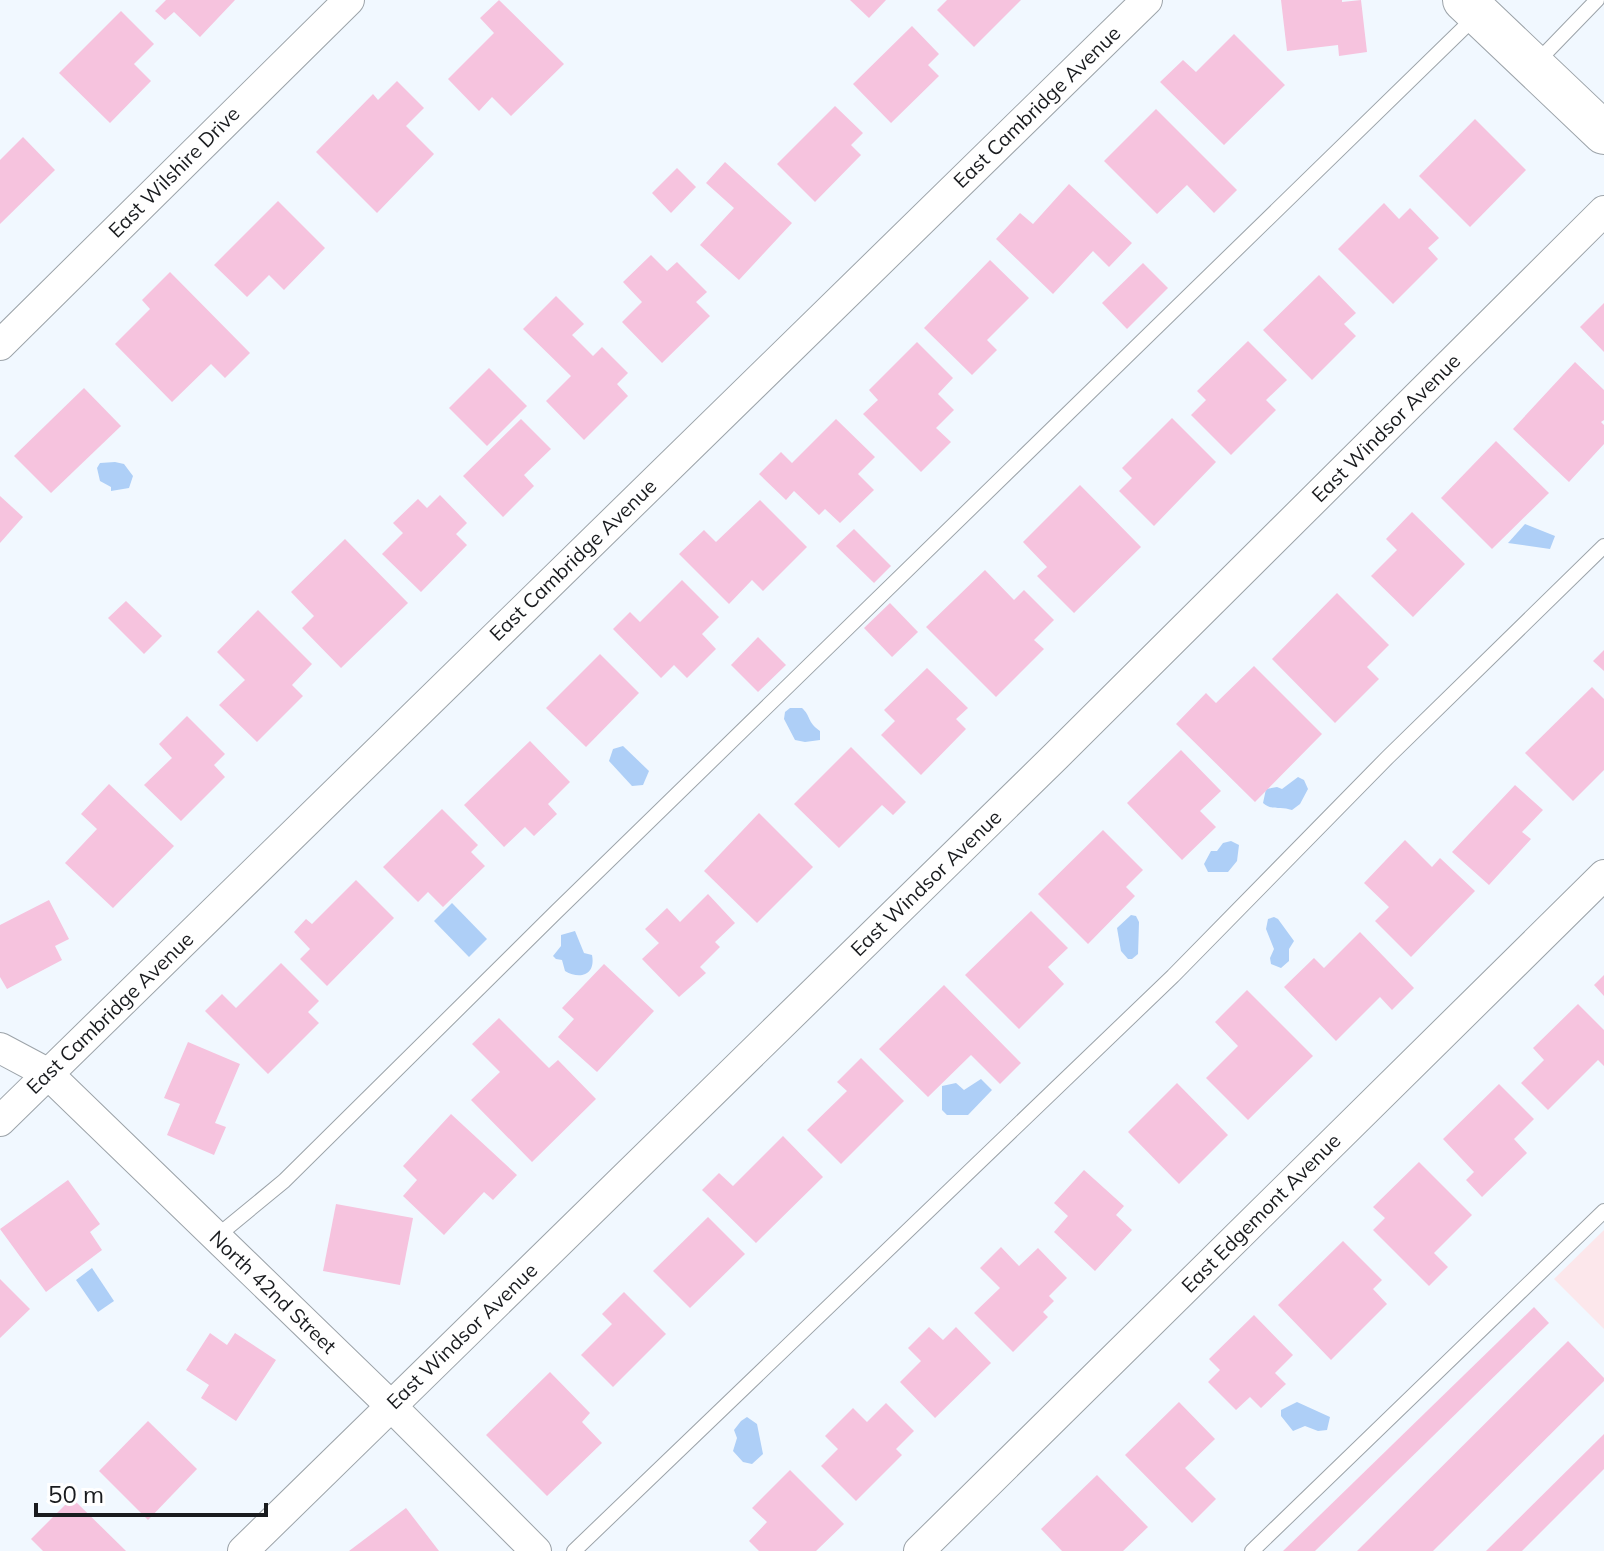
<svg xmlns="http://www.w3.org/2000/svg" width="1604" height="1551" viewBox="0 0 1604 1551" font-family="Mulish,sans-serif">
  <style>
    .commercial { fill: #fce7eb }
    .water { fill: #aecff7 }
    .building { fill: #f6c3de }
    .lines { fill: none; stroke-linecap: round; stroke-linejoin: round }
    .service-casing { stroke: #9ca3a9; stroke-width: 16 }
    .minor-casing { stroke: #9ca3a9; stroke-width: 32 }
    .secondary-casing { stroke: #9ca3a9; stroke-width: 44 }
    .service { stroke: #fff; stroke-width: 14 }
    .minor { stroke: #fff; stroke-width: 30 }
    .secondary { stroke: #fff; stroke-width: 42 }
    .labels { text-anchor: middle; stroke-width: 7; stroke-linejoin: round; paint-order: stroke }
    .street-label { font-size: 20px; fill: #191b1e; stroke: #fff }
  </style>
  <rect width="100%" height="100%" fill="#f1f8ff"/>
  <path class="commercial" d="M1604 1230V1329L1554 1279Z"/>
  <g class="water">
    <path d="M115 462 124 464 133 476 129 488 111 491V487L100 481 97 468 100 463Z"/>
    <path d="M1525 524 1555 536 1550 549 1508 543Z"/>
    <path d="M790 708H802C811 716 807 722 820 731V740L805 742 795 740 784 719 785 712Z"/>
    <path d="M623 746 649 771 643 785 632 786 609 761 613 749Z"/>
    <path d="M1298 777 1304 780 1308 789 1300 804 1292 810C1281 806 1272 811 1263 803L1266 789 1277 787 1282 789Z"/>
    <path d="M1231 841 1239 845 1237 861 1228 872H1208L1204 864 1211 851H1217L1223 843Z"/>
    <path d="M452 903 487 939 469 957 434 921Z"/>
    <path d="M1131 915 1136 916 1139 922 1138 954 1132 959H1128L1121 951 1117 928Z"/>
    <path d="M1274 917 1278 919 1294 941 1289 949V961L1281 968 1271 964 1270 958 1274 949 1266 929 1268 919Z"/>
    <path d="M575 931 584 953 592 955C596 975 580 980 565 971L562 960 556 959 553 956 561 946V935Z"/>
    <path d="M981 1079 992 1090 968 1115H947L942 1110V1086L956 1083 964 1090Z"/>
    <path d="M92 1268 114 1301 98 1312 76 1280Z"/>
    <path d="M1297 1402 1330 1417 1327 1430 1318 1431 1305 1426 1293 1431 1281 1416V1410Z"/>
    <path d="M747 1417 757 1424 763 1454 752 1464 743 1462 733 1451 737 1438 734 1430 741 1421Z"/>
  </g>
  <g class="building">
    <path d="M166 0H235L200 37 174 12 165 20 155 11Z"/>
    <path d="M499 0 564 64 511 116 492 97 479 111 448 79 494 33 480 18Z"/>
    <path d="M850 0H886L869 18Z"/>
    <path d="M947 0H1021L974 47 937 10Z"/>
    <path d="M1281 0H1342V2L1361 0 1367 52 1339 56 1338 45 1287 51Z"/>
    <path d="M121 11 154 44 134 64 151 81 110 123 59 73Z"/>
    <path d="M912 26 939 54 928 65 939 76 891 123 853 84Z"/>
    <path d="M1234 34 1285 85 1224 145 1160 82 1183 60 1196 72Z"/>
    <path d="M397 81 424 108 406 126 434 154 377 213 316 152 373 94 378 100Z"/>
    <path d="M835 106 863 133 851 145 861 155 815 202 777 164Z"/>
    <path d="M1156 109 1237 190 1214 213 1187 185 1157 214 1104 161Z"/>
    <path d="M1475 119 1526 170 1470 227 1419 176Z"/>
    <path d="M23 137 55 170 0 224V160Z"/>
    <path d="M725 162 792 223 739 280 700 245 734 208 706 183Z"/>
    <path d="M677 168 696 187 671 213 652 193Z"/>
    <path d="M1069 184 1132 243 1109 267 1093 251 1053 294 996 239 1020 213 1033 224Z"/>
    <path d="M278 201 325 248 284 290 269 275 247 297 214 265Z"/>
    <path d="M1384 203 1399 219 1410 208 1439 238 1428 248 1438 259 1393 304 1338 249Z"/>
    <path d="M651 255 667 271 677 262 707 292 696 302 710 316 662 363 622 322 642 302 623 282Z"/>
    <path d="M990 260 1029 298 987 340 997 350 972 375 924 328Z"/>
    <path d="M1143 263 1168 288 1127 329 1102 303Z"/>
    <path d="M170 272 250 353 225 378 211 364 172 402 115 344 150 309 142 300Z"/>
    <path d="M1319 275 1356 313 1344 324 1356 336 1312 380 1263 330Z"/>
    <path d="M556 296 584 324 572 335 593 356 602 347 628 373 617 384 628 396 584 440 546 401 571 376 523 329Z"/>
    <path d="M1604 303V352L1580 327Z"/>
    <path d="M1248 341 1287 380 1266 400 1276 410 1231 455 1191 415 1206 400 1197 391Z"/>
    <path d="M917 342 953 378 938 394 954 410 936 428 951 442 921 472 863 414 878 400 869 390Z"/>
    <path d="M1575 362 1604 390V420L1601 422 1604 425V444L1569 482 1513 429Z"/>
    <path d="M489 368 527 406 487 446 449 408Z"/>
    <path d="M84 388 121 426 51 493 14 456Z"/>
    <path d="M1172 418 1216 462 1154 526 1119 491 1132 478 1122 468Z"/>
    <path d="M521 419 551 449 524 475 534 486 503 517 463 476Z"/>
    <path d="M836 419 875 457 858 474 874 490 840 523 825 509 819 515 794 491 786 500 759 474 781 452 792 463Z"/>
    <path d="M1496 441 1549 493 1492 549 1441 498Z"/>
    <path d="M1080 485 1141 547 1074 613 1037 576 1047 567 1023 542Z"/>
    <path d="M440 495 467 523 456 534 467 545 421 592 382 554 403 533 393 523 418 499 427 508Z"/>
    <path d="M0 496 23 517 0 543Z"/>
    <path d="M760 500 807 547 763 591 752 580 729 604 679 554 704 530 716 542Z"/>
    <path d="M1412 512 1465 564 1413 617 1371 576 1397 550 1386 539Z"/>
    <path d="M854 529 891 566 874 583 836 546Z"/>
    <path d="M345 539 408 603 341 668 302 628 314 616 291 592Z"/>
    <path d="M985 570 1014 600 1024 590 1054 620 1034 640 1044 649 996 697 926 627Z"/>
    <path d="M682 580 719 617 702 634 716 649 687 678 674 665 661 678 613 629 630 612 640 622Z"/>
    <path d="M1337 593 1389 645 1367 667 1379 679 1335 723 1272 659Z"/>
    <path d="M126 601 162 636 144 654 108 618Z"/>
    <path d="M890 603 918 632 892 657 864 628Z"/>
    <path d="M258 610 312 664 292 685 303 696 257 742 219 705 245 680 217 652Z"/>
    <path d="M758 637 786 665 758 692 731 665Z"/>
    <path d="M1604 650V671L1593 661Z"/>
    <path d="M600 654 639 693 586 747 546 708Z"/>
    <path d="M1254 666 1322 734 1255 802 1176 724 1206 693 1216 703Z"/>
    <path d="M927 668 968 708 956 719 966 729 921 775 881 735 895 721 884 710Z"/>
    <path d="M1592 687 1604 699V770L1573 801 1525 753Z"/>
    <path d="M187 716 225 754 214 765 225 777 181 821 144 785 172 758 159 744Z"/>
    <path d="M530 741 570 782 548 804 557 814 534 836 525 827 504 847 464 805Z"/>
    <path d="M851 747 906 802 893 815 882 805 839 848 794 804Z"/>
    <path d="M1181 750 1221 791 1200 811 1216 827 1182 860 1127 803Z"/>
    <path d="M109 784 174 846 113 908 65 863 97 829 81 814Z"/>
    <path d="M1515 785 1543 810 1522 832 1531 839 1489 885 1452 852Z"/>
    <path d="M442 809 478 845 471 852 485 866 443 907 428 892 418 902 383 867Z"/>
    <path d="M759 813 813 867 757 923 704 871Z"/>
    <path d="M1103 830 1143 870 1126 887 1135 896 1088 944 1038 894Z"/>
    <path d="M1405 840 1432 867 1440 858 1475 891 1411 957 1375 921 1389 907 1364 883Z"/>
    <path d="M356 880 394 918 327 986 300 959 310 949 294 932 306 919 312 924Z"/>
    <path d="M708 894 735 923 715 942 720 947 700 967 706 973 679 997 642 959 659 943 645 929 667 908 680 922Z"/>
    <path d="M49 900 69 939 55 946 62 960 7 989 0 977V925Z"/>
    <path d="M1031 911 1068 948 1048 967 1064 984 1019 1029 965 975Z"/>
    <path d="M1360 932 1414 988 1392 1010 1380 997 1336 1041 1284 987 1314 958 1324 968Z"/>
    <path d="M281 963 319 1001 308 1012 319 1023 268 1074 205 1011 222 994 236 1008Z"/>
    <path d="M604 964 654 1011 597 1072 558 1037 574 1019 562 1008Z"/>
    <path d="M1604 975V996L1594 985Z"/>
    <path d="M944 985 1021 1063 1000 1084 971 1055 928 1097 879 1049Z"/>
    <path d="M1247 990 1313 1056 1248 1120 1206 1078 1238 1046 1215 1022Z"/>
    <path d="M1578 1004 1604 1030V1066L1598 1060 1548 1110 1521 1083 1544 1060 1533 1048Z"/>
    <path d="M499 1018 549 1068 558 1060 596 1099 532 1162 471 1100 500 1072 472 1044Z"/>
    <path d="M188 1042 240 1064 215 1123 226 1127 214 1155 167 1135 180 1104 164 1098Z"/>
    <path d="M861 1058 904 1101 841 1164 807 1130 847 1091 837 1082Z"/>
    <path d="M1177 1083 1228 1135 1179 1184 1128 1132Z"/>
    <path d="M1499 1084 1534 1119 1514 1139 1527 1153 1482 1197 1466 1180 1474 1172 1443 1139Z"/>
    <path d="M451 1114 517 1175 493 1200 484 1192 444 1235 403 1196 417 1180 403 1166Z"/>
    <path d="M783 1136 823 1177 756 1243 702 1190 719 1173 733 1186Z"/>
    <path d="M1419 1162 1472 1215 1434 1253 1448 1267 1429 1286 1373 1230 1385 1218 1373 1207Z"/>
    <path d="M1084 1170 1124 1206 1116 1215 1132 1230 1095 1271 1054 1232 1068 1216 1054 1203Z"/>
    <path d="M68 1180 100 1224 90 1232 102 1250 46 1292 0 1229Z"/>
    <path d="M336 1204 413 1218 400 1285 323 1271Z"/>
    <path d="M708 1217 745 1254 690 1308 653 1271Z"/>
    <path d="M1343 1241 1382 1280 1373 1289 1387 1304 1331 1360 1278 1305Z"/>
    <path d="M1001 1247 1019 1266 1038 1248 1067 1278 1049 1296 1054 1301 1043 1312 1048 1317 1013 1352 974 1313 1000 1288 980 1268Z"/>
    <path d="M0 1279 30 1309 0 1338Z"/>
    <path d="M624 1292 666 1334 613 1387 581 1355 612 1324 602 1314Z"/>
    <path d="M1534 1307 1549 1323 1315 1551H1283Z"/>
    <path d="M1254 1315 1293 1355 1275 1373 1286 1384 1261 1408 1250 1397 1236 1410 1208 1382 1220 1370 1209 1359Z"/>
    <path d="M929 1327 943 1340 956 1327 991 1363 935 1418 900 1382 921 1361 908 1348Z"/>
    <path d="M210 1333 227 1345 235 1333 276 1360 236 1421 201 1398 209 1385 186 1370Z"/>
    <path d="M1568 1341 1604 1378V1381L1433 1551H1357Z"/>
    <path d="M550 1372 590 1413 582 1422 602 1443 547 1496 486 1435Z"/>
    <path d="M1179 1402 1215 1439 1185 1468 1216 1499 1192 1523 1125 1455Z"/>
    <path d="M886 1403 914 1431 896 1449 902 1455 856 1501 821 1466 838 1449 825 1436 853 1408 867 1422Z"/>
    <path d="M148 1421 197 1469 148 1520 99 1471Z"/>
    <path d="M1604 1434V1469L1522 1551H1486Z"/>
    <path d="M790 1470 844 1524 816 1551H759L749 1541 767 1522 752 1508Z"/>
    <path d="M1097 1475 1148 1527 1123 1551H1062L1041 1529Z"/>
    <path d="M72 1498 126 1551H43L31 1539Z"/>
    <path d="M406 1508 439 1551H349Z"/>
  </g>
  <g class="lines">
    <defs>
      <g id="service">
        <path d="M1536 63 1597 0"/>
        <path d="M216 1237 284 1181 556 912 1476 16"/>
        <path d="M574 1551 1173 976 1388 757 1604 546"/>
        <path d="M1252 1551 1604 1211"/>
      </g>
      <g id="minor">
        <path d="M0 345 349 0"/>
        <path d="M0 1048 47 1073 391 1406 536 1551"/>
        <path d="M0 1121 1147 0"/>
        <path d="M243 1551 1056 756 1604 211"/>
        <path d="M919 1551 1604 875"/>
      </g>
      <path id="secondary" d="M1464 0 1604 133"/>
    </defs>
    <use href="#service" class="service-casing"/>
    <use href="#minor" class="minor-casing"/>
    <use href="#secondary" class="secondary-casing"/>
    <use href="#service" class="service"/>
    <use href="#minor" class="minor"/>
    <use href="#secondary" class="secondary"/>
  </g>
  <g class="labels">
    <g class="street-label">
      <text transform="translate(1037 107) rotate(-44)" y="7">East Cambridge Avenue</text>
      <text transform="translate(174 172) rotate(-45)" y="7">East Wilshire Drive</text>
      <text transform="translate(1386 428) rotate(-45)" y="7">East Windsor Avenue</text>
      <text transform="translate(573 560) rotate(-44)" y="7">East Cambridge Avenue</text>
      <text transform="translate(926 883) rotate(-44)" y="7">East Windsor Avenue</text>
      <text transform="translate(110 1013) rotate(-44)" y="7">East Cambridge Avenue</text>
      <text transform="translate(1261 1213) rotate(-45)" y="7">East Edgemont Avenue</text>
      <text transform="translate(273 1292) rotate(44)" y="7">North 42nd Street</text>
      <text transform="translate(462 1336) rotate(-44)" y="7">East Windsor Avenue</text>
    </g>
  </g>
  <path d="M36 1503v12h230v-12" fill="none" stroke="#191b1e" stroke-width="4"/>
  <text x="48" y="1503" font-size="24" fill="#191b1e" stroke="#ffffff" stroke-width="6" paint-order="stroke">50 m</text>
</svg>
